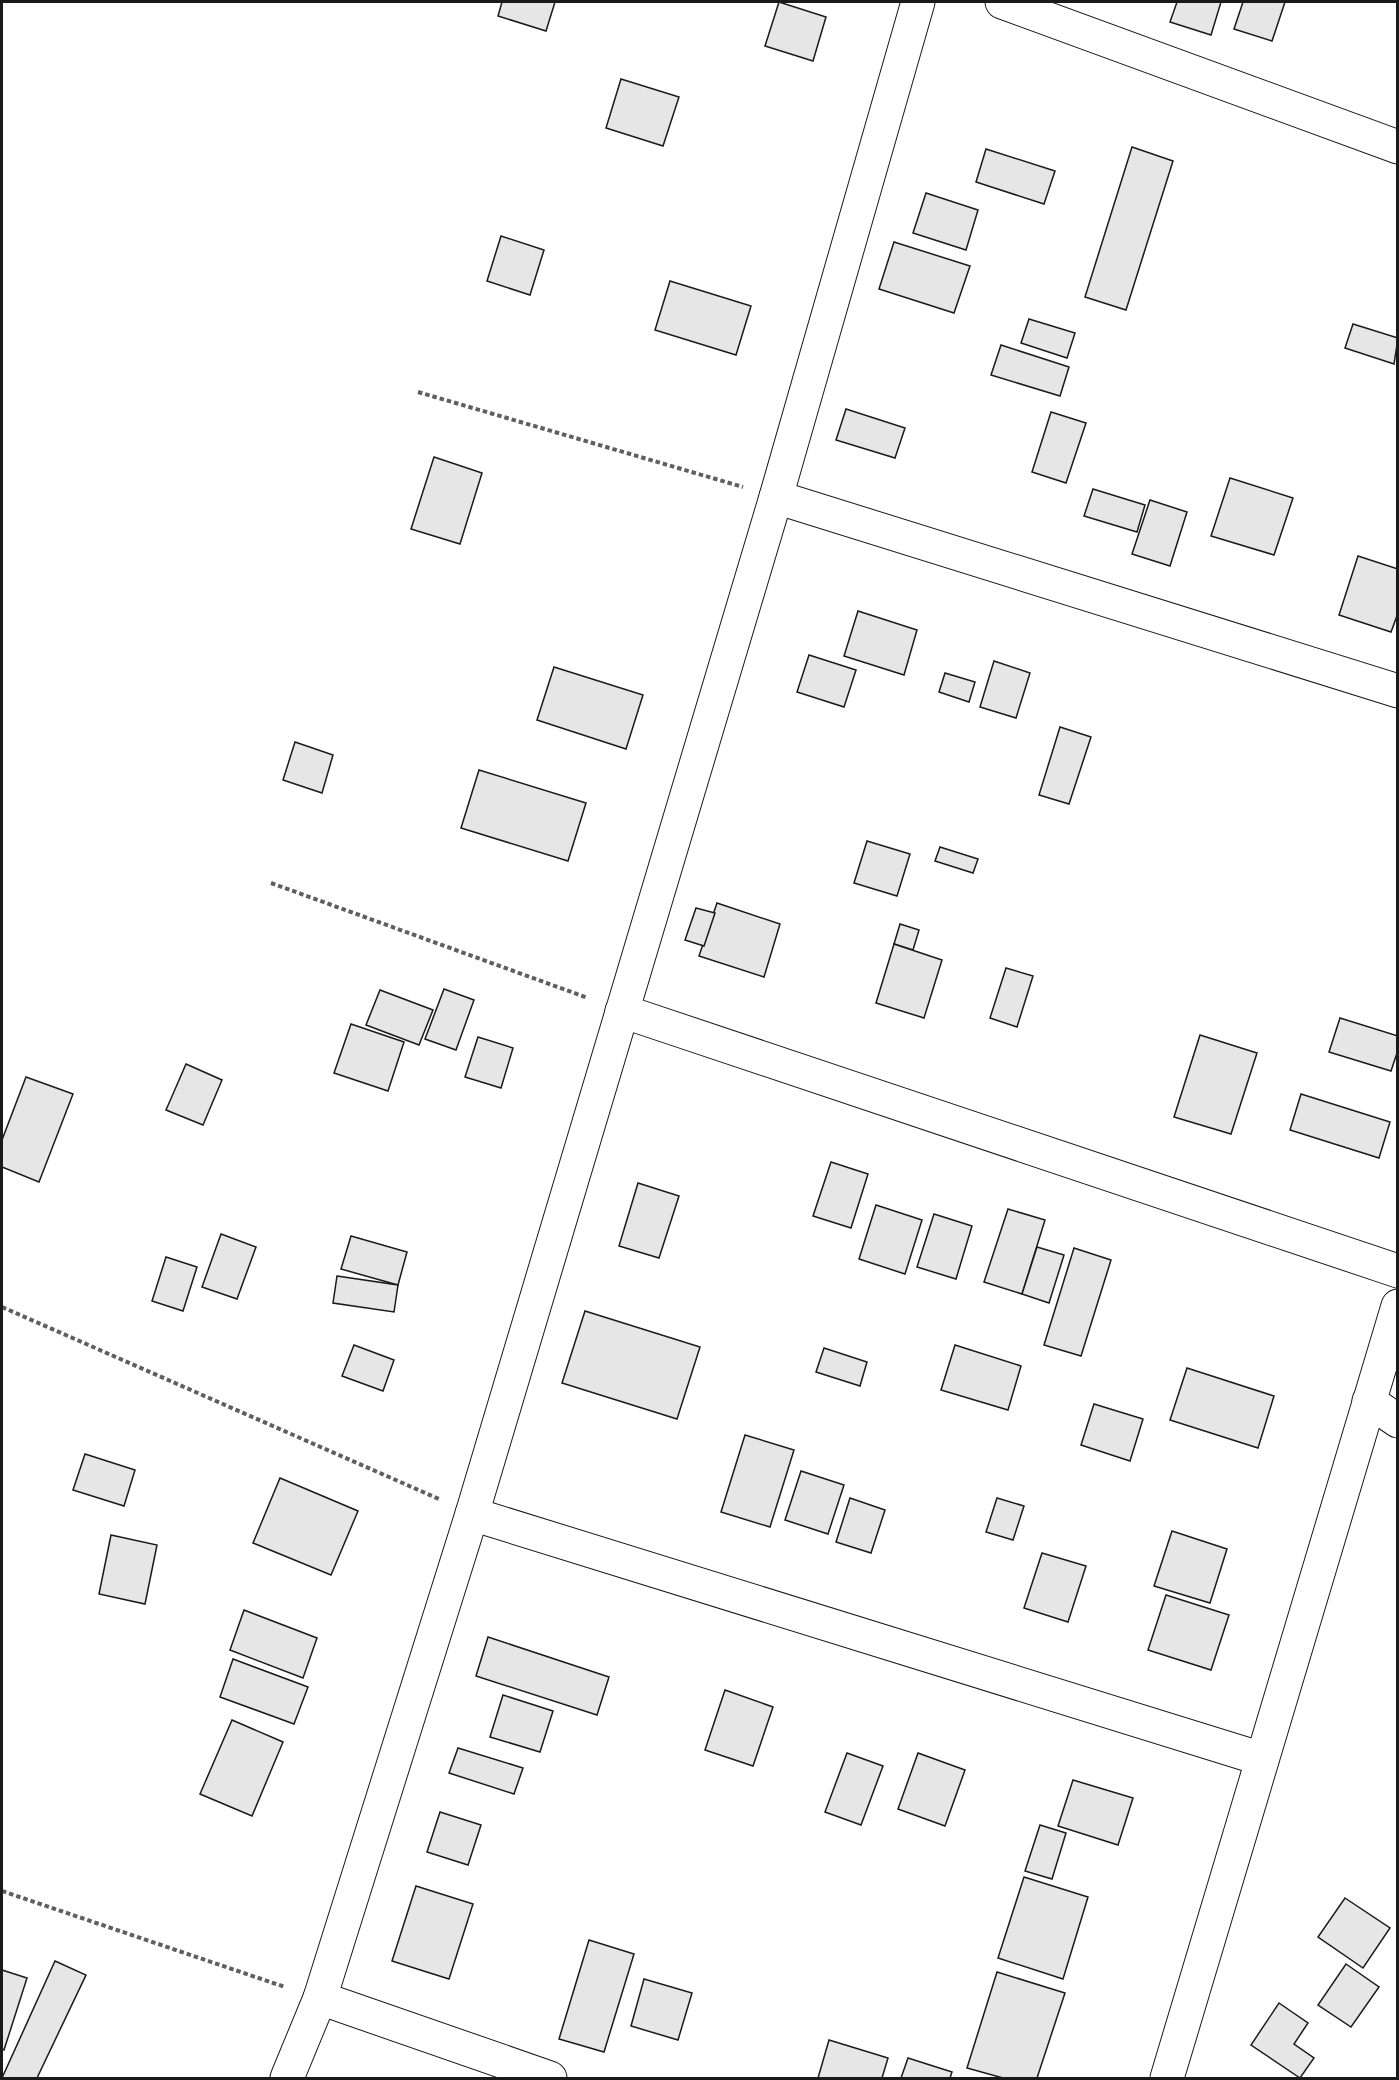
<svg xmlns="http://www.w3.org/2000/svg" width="1399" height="2080" viewBox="0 0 1399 2080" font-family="Karla,sans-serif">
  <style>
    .building { fill: #e6e6e6; stroke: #1a1a1a; stroke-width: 1.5 }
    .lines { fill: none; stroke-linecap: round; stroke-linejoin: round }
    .minor-casing { stroke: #1a1a1a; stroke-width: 35 }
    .path { stroke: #5f5f5f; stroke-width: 4; stroke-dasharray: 4.5 3; stroke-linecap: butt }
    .minor { stroke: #fff; stroke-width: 33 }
  </style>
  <rect width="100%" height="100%" fill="#fff"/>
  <g class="building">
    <path d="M502 2H555L546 31 498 16Z"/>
    <path d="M779 2 826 17 813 61 765 46Z"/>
    <path d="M1177 2H1221L1211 35 1170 22Z"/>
    <path d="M1243 2H1285L1272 41 1234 29Z"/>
    <path d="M621 79 679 97 663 146 606 128Z"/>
    <path d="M1132 147 1173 161 1126 310 1085 297Z"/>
    <path d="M986 149 1055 171 1044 204 976 182Z"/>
    <path d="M926 193 978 210 966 250 913 233Z"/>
    <path d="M501 236 544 250 530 295 487 281Z"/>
    <path d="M894 242 970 266 954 313 879 289Z"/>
    <path d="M670 281 751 306 736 355 655 330Z"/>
    <path d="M1029 319 1075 333 1067 358 1021 343Z"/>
    <path d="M1353 324 1398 338 1394 364 1345 348Z"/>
    <path d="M1001 345 1069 367 1060 396 991 375Z"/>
    <path d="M846 409 905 428 895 458 836 440Z"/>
    <path d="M1051 412 1086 423 1066 483 1032 472Z"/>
    <path d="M434 457 482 473 460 544 411 529Z"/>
    <path d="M1230 478 1293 498 1274 555 1211 536Z"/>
    <path d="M1093 489 1145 505 1137 532 1084 516Z"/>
    <path d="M1150 500 1187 512 1170 566 1132 554Z"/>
    <path d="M1358 556 1398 569V613L1391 632 1339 615Z"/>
    <path d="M858 611 917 630 904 675 844 656Z"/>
    <path d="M809 655 856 670 844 707 797 692Z"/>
    <path d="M994 661 1030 673 1016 718 980 707Z"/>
    <path d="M554 667 643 695 626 749 537 720Z"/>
    <path d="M945 673 975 682 969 702 939 692Z"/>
    <path d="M1060 727 1091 737 1069 804 1039 795Z"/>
    <path d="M295 742 333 755 322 793 283 780Z"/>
    <path d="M479 770 586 803 568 861 461 828Z"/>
    <path d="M867 841 910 854 897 896 854 883Z"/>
    <path d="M940 847 978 859 973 873 935 861Z"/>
    <path d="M717 903 780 924 764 977 699 956Z"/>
    <path d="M696 908 715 913 704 946 685 940Z"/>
    <path d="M900 924 919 930 913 950 894 944Z"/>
    <path d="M894 944 942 960 924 1018 876 1003Z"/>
    <path d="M1006 968 1033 976 1017 1027 990 1018Z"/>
    <path d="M444 989 474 1000 456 1050 425 1039Z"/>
    <path d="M380 990 433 1010 419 1045 366 1025Z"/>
    <path d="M1340 1018 1398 1036V1050L1391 1071 1329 1052Z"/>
    <path d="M351 1024 404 1042 388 1091 334 1073Z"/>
    <path d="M1200 1035 1257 1053 1231 1134 1174 1117Z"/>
    <path d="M478 1037 513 1048 501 1088 465 1077Z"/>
    <path d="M186 1064 222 1080 203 1125 166 1110Z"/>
    <path d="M26 1077 73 1094 39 1182 2 1167V1140Z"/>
    <path d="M1301 1094 1390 1122 1379 1158 1290 1130Z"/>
    <path d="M831 1162 868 1174 851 1228 813 1216Z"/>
    <path d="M638 1183 679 1196 659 1258 619 1246Z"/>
    <path d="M876 1205 922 1220 905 1274 859 1259Z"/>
    <path d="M1008 1209 1045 1220 1022 1294 984 1282Z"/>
    <path d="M934 1214 972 1226 956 1279 917 1267Z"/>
    <path d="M221 1234 256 1247 237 1299 202 1287Z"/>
    <path d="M351 1236 407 1252 398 1285 341 1269Z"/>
    <path d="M1037 1247 1064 1255 1049 1303 1022 1294Z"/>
    <path d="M1074 1248 1111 1260 1081 1356 1044 1345Z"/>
    <path d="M166 1257 197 1267 183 1311 152 1301Z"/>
    <path d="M337 1276 398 1285 394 1312 333 1303Z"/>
    <path d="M585 1311 700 1347 677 1419 562 1383Z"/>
    <path d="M354 1345 394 1360 383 1391 342 1376Z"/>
    <path d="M955 1345 1021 1366 1008 1410 941 1390Z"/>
    <path d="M824 1348 867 1362 860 1386 816 1372Z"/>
    <path d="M1187 1368 1274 1396 1258 1448 1170 1420Z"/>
    <path d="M1094 1404 1143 1419 1130 1461 1081 1445Z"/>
    <path d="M745 1435 794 1450 770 1527 721 1512Z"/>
    <path d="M85 1454 135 1470 124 1506 73 1490Z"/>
    <path d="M801 1471 844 1485 828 1534 785 1520Z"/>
    <path d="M280 1478 358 1511 331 1575 253 1543Z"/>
    <path d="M850 1498 885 1510 871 1553 836 1542Z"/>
    <path d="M997 1498 1024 1506 1013 1540 986 1532Z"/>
    <path d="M1172 1531 1227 1549 1210 1603 1154 1586Z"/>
    <path d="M111 1535 157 1545 145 1604 99 1594Z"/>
    <path d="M1042 1553 1086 1566 1068 1622 1024 1608Z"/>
    <path d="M1166 1595 1229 1615 1211 1670 1148 1650Z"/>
    <path d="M244 1610 317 1638 303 1678 230 1650Z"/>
    <path d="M488 1637 609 1677 597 1715 476 1676Z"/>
    <path d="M233 1659 308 1687 294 1724 220 1697Z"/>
    <path d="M725 1690 773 1707 753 1766 705 1750Z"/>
    <path d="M503 1695 553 1711 540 1752 490 1737Z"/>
    <path d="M232 1720 283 1742 252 1816 200 1794Z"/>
    <path d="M458 1748 523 1768 514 1794 449 1773Z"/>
    <path d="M847 1753 883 1766 861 1825 825 1812Z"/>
    <path d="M918 1753 965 1770 945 1826 898 1809Z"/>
    <path d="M1073 1780 1133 1798 1118 1845 1058 1826Z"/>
    <path d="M440 1812 481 1825 468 1865 427 1852Z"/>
    <path d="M1040 1825 1066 1833 1052 1879 1025 1871Z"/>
    <path d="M1024 1877 1088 1897 1063 1979 998 1958Z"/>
    <path d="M416 1886 473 1904 449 1979 392 1961Z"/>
    <path d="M1345 1898 1390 1928 1363 1968 1318 1937Z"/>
    <path d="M589 1940 634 1954 604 2052 559 2039Z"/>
    <path d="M55 1961 86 1975 37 2078H2Z"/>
    <path d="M1346 1964 1379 1987 1351 2027 1318 2005Z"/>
    <path d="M2 1970 27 1978 4 2050 2 2049Z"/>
    <path d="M997 1972 1065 1993 1037 2078H1003L967 2068Z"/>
    <path d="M644 1979 692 1993 678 2040 631 2026Z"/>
    <path d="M1279 2003 1308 2023 1294 2044 1314 2058 1300 2078 1251 2045Z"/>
    <path d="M829 2040 888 2058 882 2078H818Z"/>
    <path d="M908 2058 952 2072 950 2078H901Z"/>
  </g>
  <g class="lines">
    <defs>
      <g id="minor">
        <path d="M1002 2 1398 147"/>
        <path d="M776 497 1398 691"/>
        <path d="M622 1011 1398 1271"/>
        <path d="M1369 1401 1398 1421"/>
        <path d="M472 1514 1262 1759"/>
        <path d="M320 1998 550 2078"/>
        <path d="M287 2078 320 1998 472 1514 776 497 918 2"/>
        <path d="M1167 2078 1398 1306"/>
      </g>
    </defs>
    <use href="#minor" class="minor-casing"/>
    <g class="path">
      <path d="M418 392 743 487"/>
      <path d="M271 883 588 998"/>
      <path d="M2 1307 439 1499"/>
      <path d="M2 1891 285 1987"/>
    </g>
    <use href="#minor" class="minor"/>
  </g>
  <rect width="1399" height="2080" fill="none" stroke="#1a1a1a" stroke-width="6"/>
</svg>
